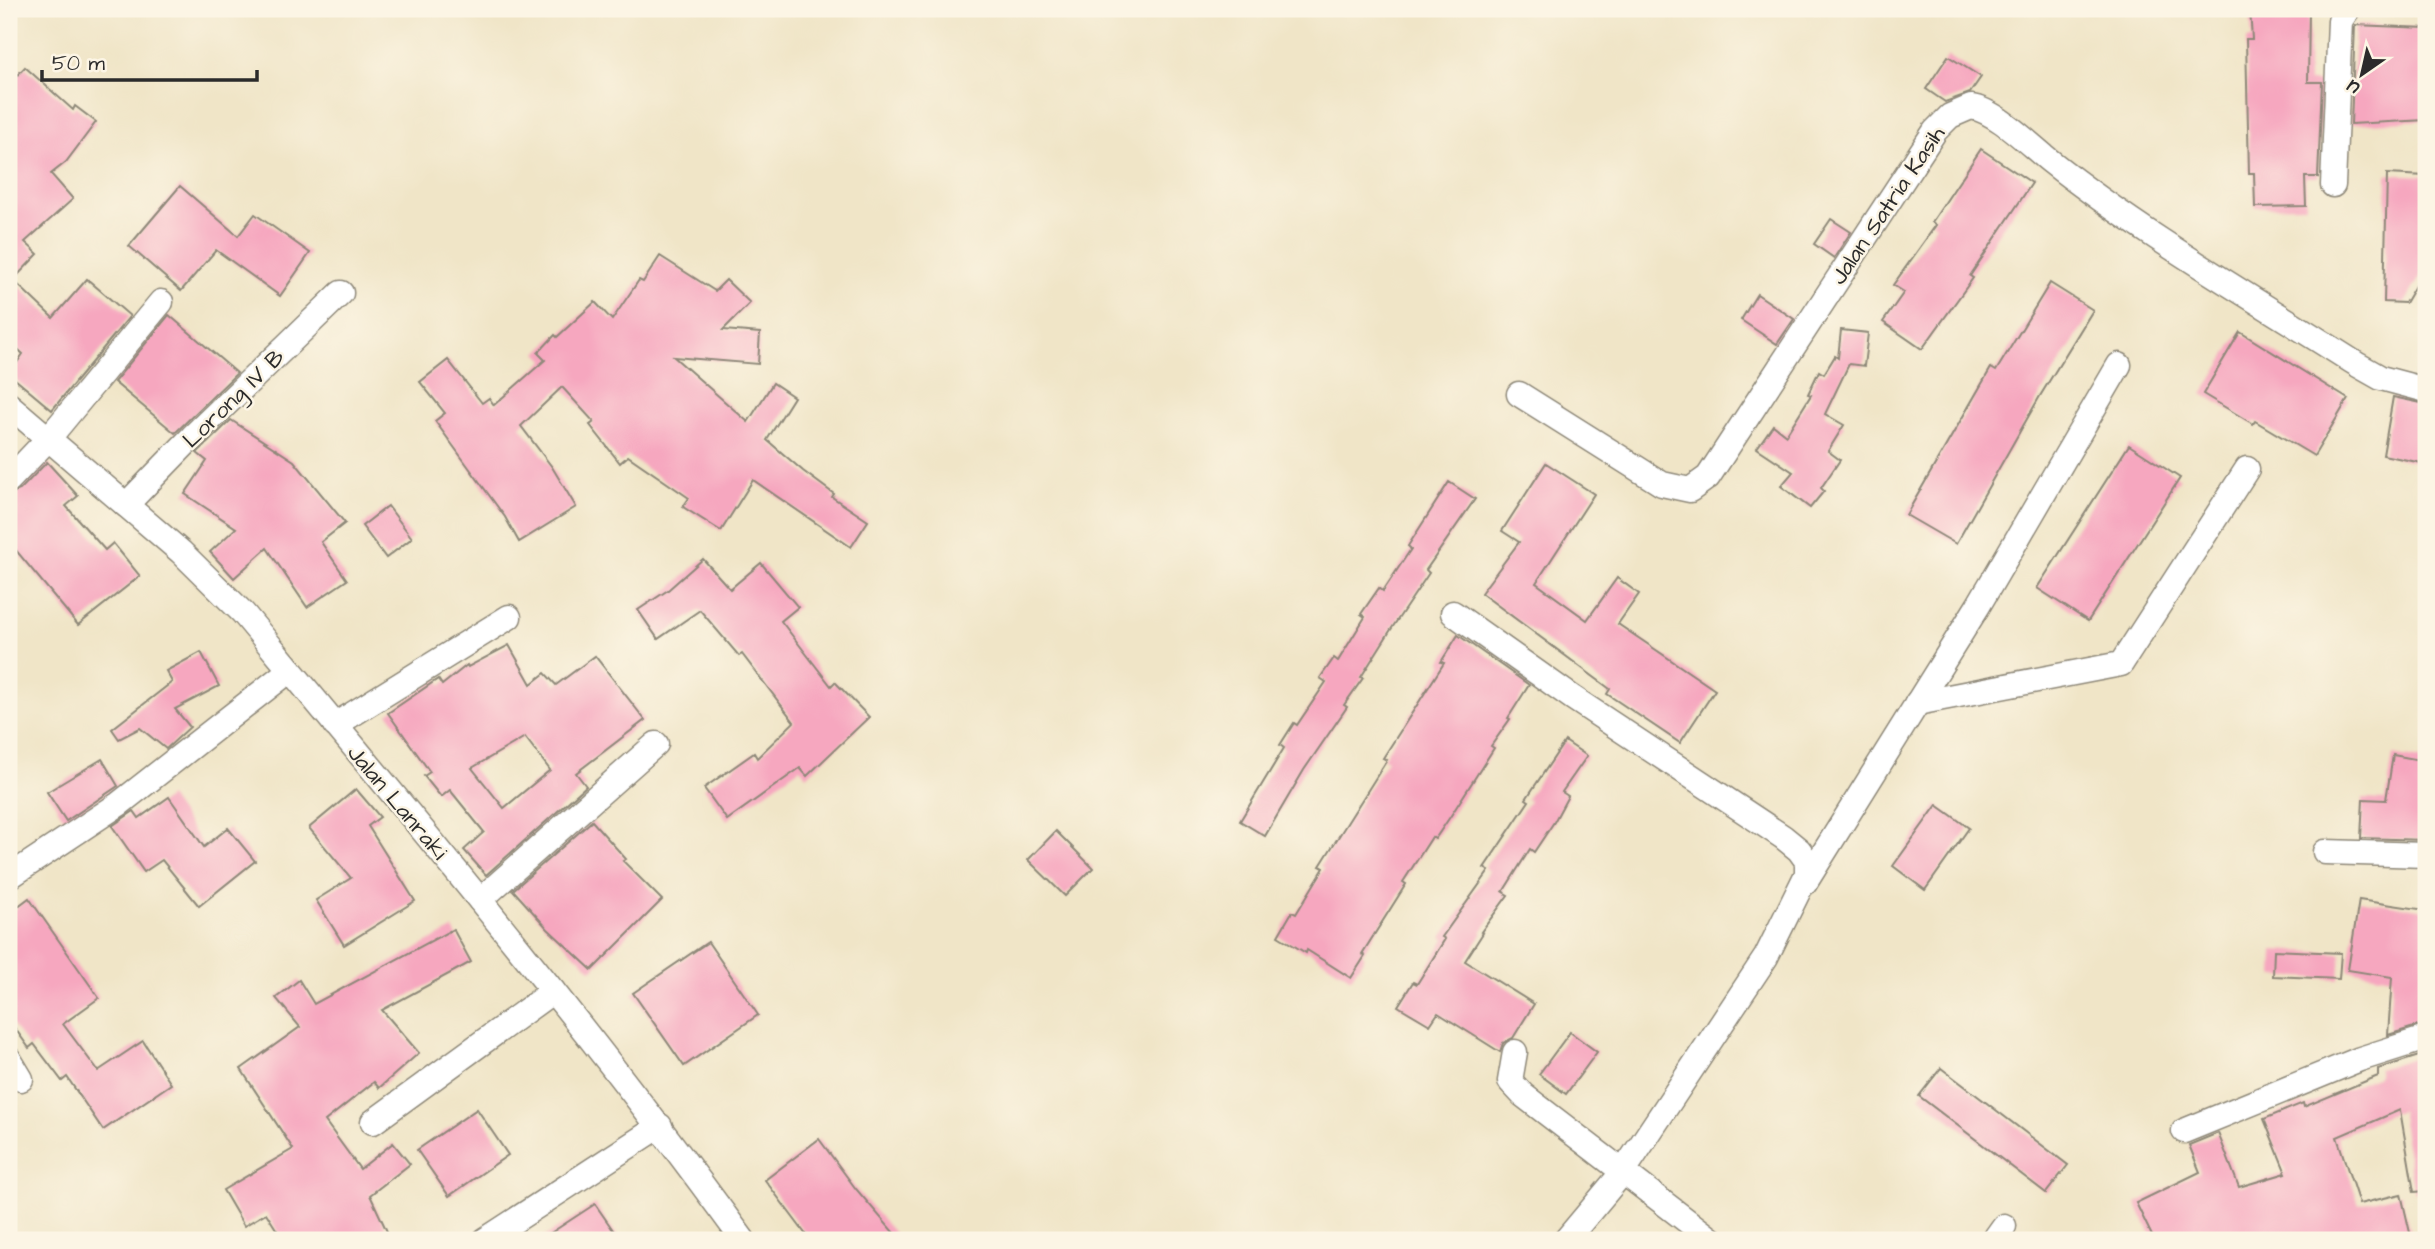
<svg xmlns="http://www.w3.org/2000/svg" width="2435" height="1249" viewBox="0 0 2435 1249" font-family="'Architects Daughter',sans-serif">
  <style>
    .building { fill: #f6a7bf; fill-rule: evenodd }
    .lines { fill: none; stroke-linecap: round; stroke-linejoin: round }
    .street-casing { stroke: #8e8879; stroke-width: 27 }
    .street { stroke: #fff; stroke-width: 24 }
    .labels { text-anchor: middle; stroke-width: 5; stroke-linejoin: round; paint-order: stroke }
    .street-label { font-size: 23px; fill: #2b2b2b; stroke: #fcf5e5 }
  </style>
  <rect width="100%" height="100%" fill="#fcf5e5"/>
  <filter id="ink" filterUnits="userSpaceOnUse"><feTurbulence type="fractalNoise" baseFrequency=".0143" numOctaves="2"/><feDisplacementMap in="SourceGraphic" scale="14" xChannelSelector="R" yChannelSelector="G"/><feConvolveMatrix kernelMatrix="1 2 1 2 8 2 1 2 1" color-interpolation-filters="sRGB"/></filter>
  <filter id="wash" filterUnits="userSpaceOnUse"><feTurbulence type="fractalNoise" baseFrequency=".00686" numOctaves="4" result="noise"/><feDisplacementMap in="SourceGraphic" scale="28" xChannelSelector="R" yChannelSelector="G"/><feGaussianBlur stdDeviation="1.57" result="paint"/><feColorMatrix in="noise" values="0 0 0 0 0 0 0 0 0 0 0 0 0 0 0 0 0 1.4 0 .05"/><feComposite in="paint" operator="in"/></filter>
  <g filter="url(#wash)">
    <rect width="100%" height="100%" fill="#f0e5c7"/>
    <g id="blocks">
      <g class="building">
        <path d="M2250 9H2309L2308 82H2322L2318 177H2305L2306 206 2255 207 2254 173H2249L2246 39H2252Z"/>
        <path d="M2355 25 2426 28V120L2351 124Z"/>
        <path d="M1948 56 1981 77 1970 93 1945 102 1926 89Z"/>
        <path d="M25 67 73 110 75 106 96 122 66 162 51 174 73 199 25 242 38 254 13 280 53 318 87 279 130 316 52 410 9 374 23 354 9 341V84Z"/>
        <path d="M1981 149 2032 183 1970 276 1973 278 1922 349 1883 322 1904 292 1893 285 1936 225 1932 222Z"/>
        <path d="M2387 174 2426 176V267L2405 303 2384 302Z"/>
        <path d="M180 186 238 236 255 214 310 253 280 296 216 250 181 291 129 246Z"/>
        <path d="M1831 219 1851 232 1834 258 1814 244Z"/>
        <path d="M660 256 715 291 726 280 750 303 723 330 760 333 758 364 674 357 748 422 773 383 794 397 767 440 803 471 834 494 832 497 868 521 851 547 753 480 721 531 683 507 689 498 628 456 620 463 590 425 594 422 562 387 521 426 552 467 576 507 519 542 505 517 435 421 445 413 420 382 448 360 482 403 489 398 494 405 545 360 538 353 555 335 557 337 595 302 612 320 639 280 643 282Z"/>
        <path d="M2050 283 2093 310 2040 396 1956 544 1906 515 1991 368 1996 371Z"/>
        <path d="M1757 294 1794 319 1777 344 1741 320Z"/>
        <path d="M169 315 237 373 175 433 114 382Z"/>
        <path d="M1841 330 1868 333 1864 366 1849 364 1825 414 1844 425 1828 451 1840 460 1821 488 1824 491 1810 508 1781 486 1793 472 1757 448 1773 425 1786 435 1811 395 1808 394 1819 371 1824 374 1835 356 1838 358Z"/>
        <path d="M2240 332 2348 399 2314 456 2255 421 2253 424 2203 394Z"/>
        <path d="M2393 397 2426 404V440L2422 463 2383 455Z"/>
        <path d="M231 420 294 461 345 523 321 542 347 580 307 607 267 548 234 578 210 552 236 528 185 494 207 461 197 453Z"/>
        <path d="M2129 445 2180 478 2088 621 2037 588Z"/>
        <path d="M47 462 78 496 66 506 105 550 113 543 140 576 78 625 9 542V494L20 490Z"/>
        <path d="M1546 463 1594 494 1536 583 1587 620 1617 578 1639 594 1618 624 1715 690 1680 743 1607 694 1610 689 1481 593 1519 542 1502 531Z"/>
        <path d="M1449 482 1475 499 1426 570 1429 573 1390 631 1361 677 1363 678 1344 705 1347 707 1304 770 1265 836 1240 821 1284 748 1280 745 1294 723 1297 725 1326 682 1320 678 1334 658 1338 661 1365 617 1361 614 1379 588 1383 591 1411 549 1408 546Z"/>
        <path d="M388 506 412 538 386 558 362 526Z"/>
        <path d="M703 559 730 589 761 563 798 607 781 621 831 686 835 682 869 717 807 776 800 768 727 820 704 788 754 753 757 758 794 722 742 654 739 656 700 610 658 639 638 610 668 590Z"/>
        <path d="M1458 635 1529 685 1508 718 1510 719 1491 746 1494 748 1450 817 1435 839 1432 837 1403 882 1406 884 1362 954 1365 956 1351 978 1307 950 1306 953 1278 936 1292 912 1296 914 1324 868 1320 866 1387 760 1383 758 1444 663 1441 662Z"/>
        <path d="M509 645 531 684 545 673 556 685 595 656 645 720 576 773 586 786 486 875 464 850 484 832 450 790 441 797 424 776 430 772 388 713 438 679 442 685 467 665 468 667ZM525 737 550 770 504 808 472 768Z"/>
        <path d="M201 652 219 686 175 709 190 727 166 749 140 728 119 739 112 729 172 682 166 671Z"/>
        <path d="M1565 741 1587 756 1562 792 1568 796 1554 822 1534 852 1530 849 1503 892 1508 895 1481 932 1483 933 1465 961 1534 1004 1513 1038 1503 1043 1500 1052 1438 1013 1430 1025 1398 1006 1413 982 1417 984 1445 939 1442 937 1489 871 1484 868 1529 801 1526 799Z"/>
        <path d="M2393 755 2426 761V840L2361 838 2363 799 2386 800Z"/>
        <path d="M102 759 118 786 66 821 47 792Z"/>
        <path d="M356 789 380 817 368 826 415 901 344 945 316 900 351 878 309 828Z"/>
        <path d="M169 797 204 847 228 828 255 861 199 906 162 860 144 872 112 826 134 811 139 818Z"/>
        <path d="M1937 805 1969 828 1925 890 1893 866Z"/>
        <path d="M592 821 626 859 623 861 662 900 592 970 548 929 513 890Z"/>
        <path d="M1056 831 1093 868 1065 896 1028 860Z"/>
        <path d="M29 898 99 998 63 1024 98 1071 143 1041 171 1084 103 1130 67 1077 62 1081 34 1044 29 1048 9 1020V913Z"/>
        <path d="M2359 900 2426 910 2424 1024 2388 1035 2392 977 2348 970Z"/>
        <path d="M453 929 471 962 382 1010 419 1053 379 1088 374 1082 325 1121 360 1169 393 1143 410 1164 370 1195 391 1240H283L266 1213 244 1226 223 1190 293 1149 241 1069 300 1027 276 998 299 980 314 1004Z"/>
        <path d="M708 942 758 1015 684 1066 633 993Z"/>
        <path d="M2274 950 2341 953 2339 979 2273 976Z"/>
        <path d="M1570 1032 1597 1052 1566 1094 1539 1074Z"/>
        <path d="M2422 1055V1063H2426V1191L2414 1192 2400 1110 2337 1137 2359 1204 2401 1194 2411 1237 2399 1240H2154L2136 1203 2200 1172 2189 1145 2218 1133 2239 1187 2286 1173 2264 1119 2303 1103 2304 1107 2378 1076V1069Z"/>
        <path d="M1941 1068 2068 1165 2046 1193 1919 1096Z"/>
        <path d="M477 1109 508 1155 449 1196 417 1150Z"/>
        <path d="M819 1139 856 1189 900 1240H810L765 1180Z"/>
        <path d="M595 1204 620 1240H540Z"/>
      </g>
    </g>
  </g>
  <g filter="url(#ink)">
    <use href="#blocks" fill-opacity="0" stroke="#8e8879" stroke-width="2"/>
    <g class="lines">
      <defs>
        <g id="street">
          <path d="M2333 185 2340 21 2348 9"/>
          <path d="M1519 394 1662 484 1690 490 1708 477 1935 131 1950 116 1971 107C1995 110 2030 145 2050 161 2146 237 2255 299 2358 365L2381 378 2426 390"/>
          <path d="M9 405 181 552 243 613C414 819 586 1024 743 1240"/>
          <path d="M9 480 48 439 161 302"/>
          <path d="M126 505 192 437 341 293"/>
          <path d="M1453 613 1573 698 1783 837 1799 850 1807 861V874L1766 957 1623 1172 1566 1240"/>
          <path d="M1917 703 2121 664 2247 469"/>
          <path d="M335 725 509 617"/>
          <path d="M2325 852 2426 855"/>
          <path d="M9 877 119 804 290 670"/>
          <path d="M1805 883 1978 606 2119 365"/>
          <path d="M480 900 656 744"/>
          <path d="M1515 1052 1510 1081 1523 1095 1712 1240"/>
          <path d="M9 1059 21 1079"/>
          <path d="M373 1122 553 991"/>
          <path d="M2184 1131 2360 1059 2426 1038"/>
          <path d="M485 1240 660 1126"/>
          <path d="M1994 1240 2004 1226"/>
        </g>
      </defs>
      <use href="#street" class="street-casing"/>
      <use href="#street" class="street"/>
    </g>
  </g>
  <g class="labels">
    <g class="street-label">
      <text transform="translate(1887 205) rotate(-56)" y="8">Jalan Satria Kasih</text>
      <text transform="translate(233 398) rotate(-44)" y="8">Lorong IV B</text>
      <text transform="translate(398 802) rotate(50)" y="8">Jalan Lanraki</text>
    </g>
  </g>
  <rect width="2435" height="1249" fill="none" stroke="#fcf5e5" stroke-width="35"/>
  <g transform="translate(2362 74) rotate(214)" stroke="#fcf5e5" stroke-width="5" paint-order="stroke">
  <path d="M0-5L12 26L0 18L-12 26Z" fill="#2b2b2b"/>
  <text y="-10" font-size="19" font-weight="bold" text-anchor="middle" fill="#2b2b2b">U</text>
  </g>
  <path d="M42 70v10h215v-10" fill="none" stroke="#2b2b2b" stroke-width="3.5"/>
  <text x="52" y="70" font-size="21" fill="#2b2b2b" stroke="#fcf5e5" stroke-width="5" paint-order="stroke">50 m</text>
</svg>
